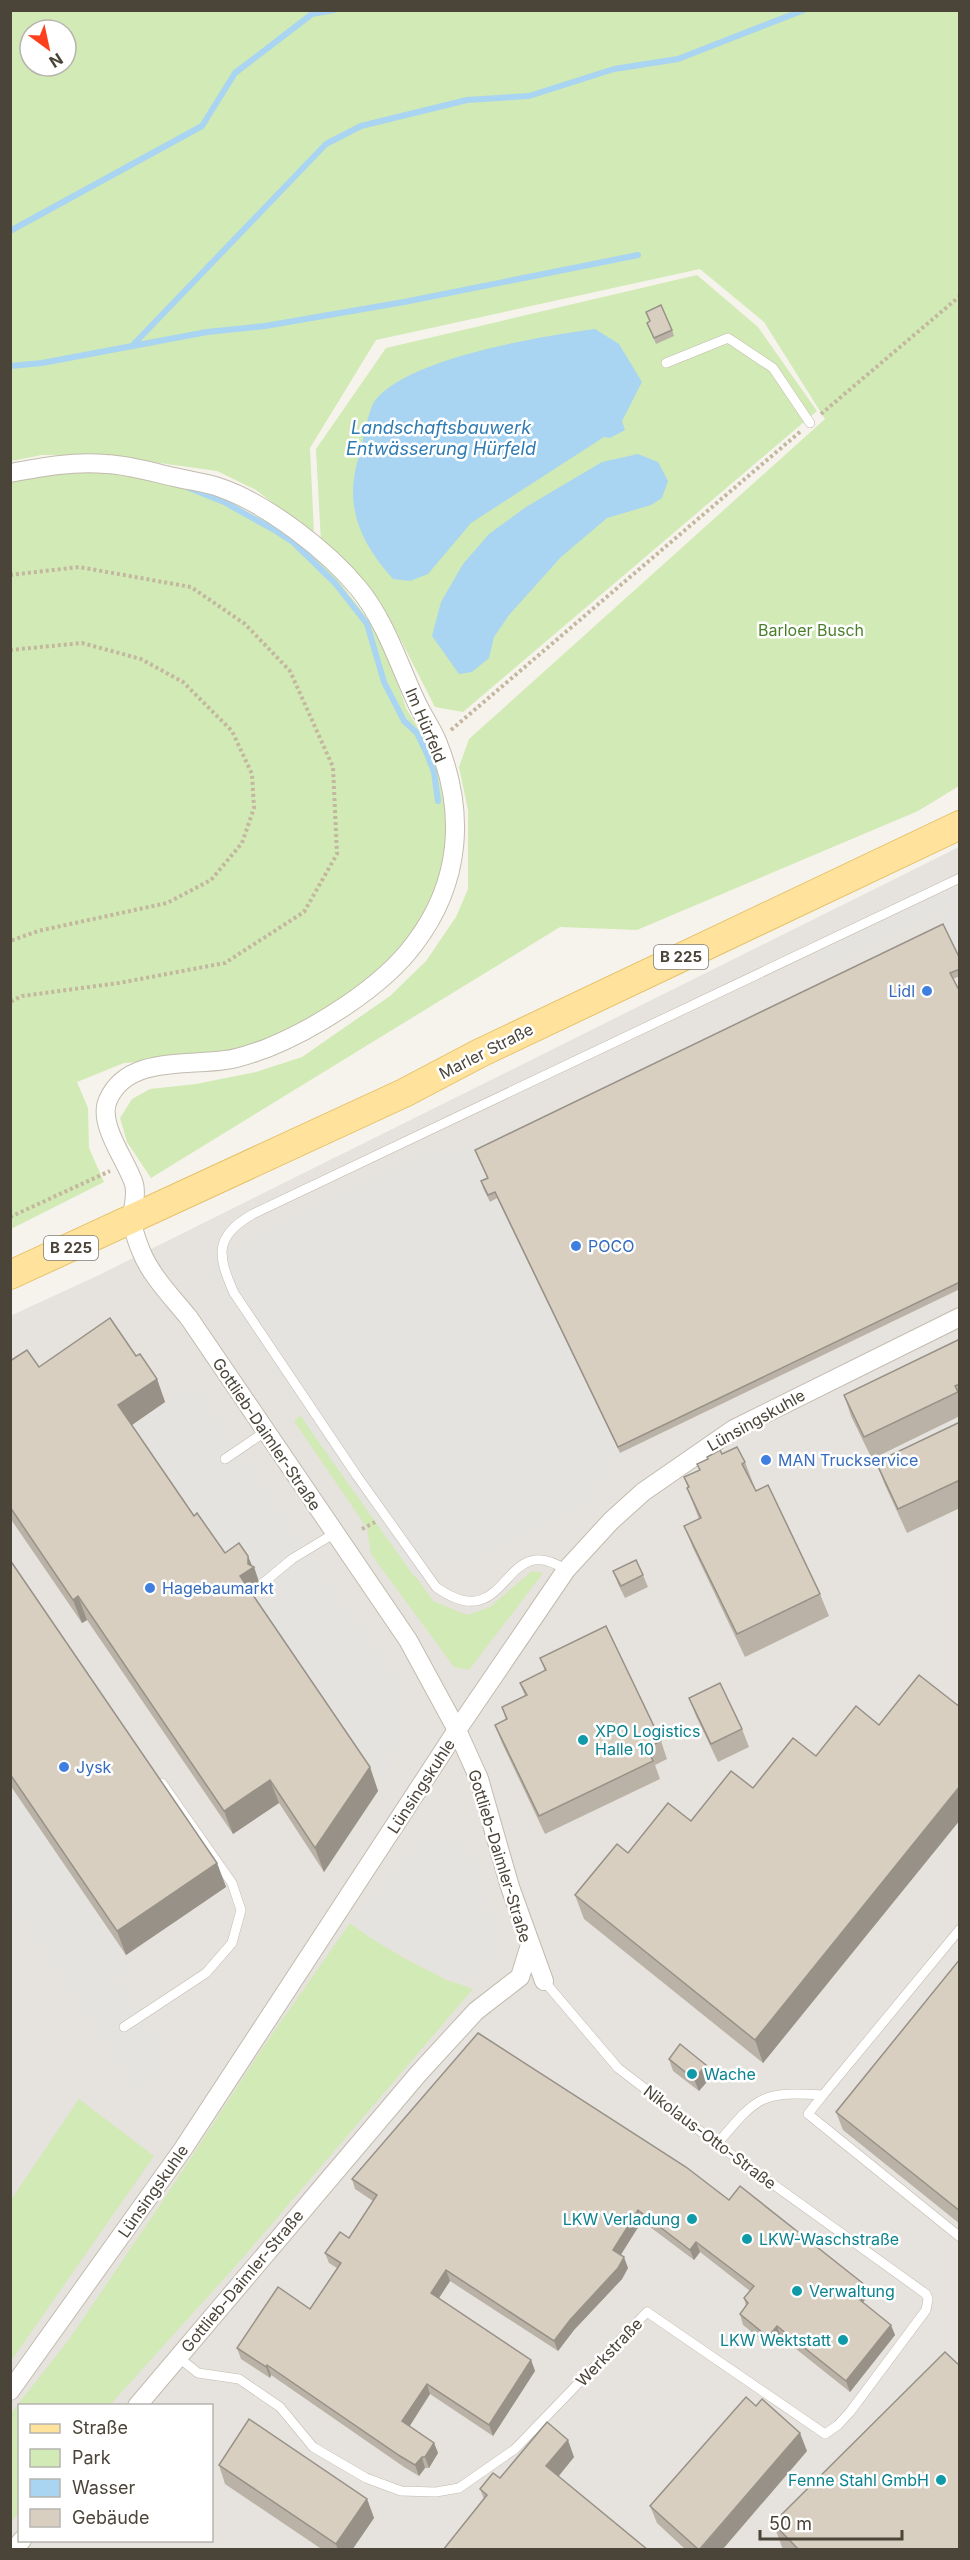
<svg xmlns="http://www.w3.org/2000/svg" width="970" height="2560" viewBox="0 0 970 2560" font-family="Inter,sans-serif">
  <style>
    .industrial { fill: #e6e2dd; fill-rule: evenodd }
    .green { fill: #d2eab5; fill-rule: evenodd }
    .parking { fill: #e5e3e0 }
    .water { fill: #a9d4f2 }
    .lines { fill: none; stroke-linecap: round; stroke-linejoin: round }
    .stream { stroke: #a9d4f2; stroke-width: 6 }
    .lane-casing { stroke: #c2bbae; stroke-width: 10 }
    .street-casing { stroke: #c2bbae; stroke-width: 20 }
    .primary-casing { stroke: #e6c16a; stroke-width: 30 }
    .path { stroke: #c4b79f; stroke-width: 4; stroke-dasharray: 3 3; stroke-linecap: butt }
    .lane { stroke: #fff; stroke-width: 9 }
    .street { stroke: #fff; stroke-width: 18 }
    .primary { stroke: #ffe39c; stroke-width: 28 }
    .wall { fill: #bab2a6 }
    .shaded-wall { fill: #979187 }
    .building { fill: #d8cfc1; stroke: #979187; stroke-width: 1.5 }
    .shop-dot { fill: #3f7fe0; stroke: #fff; stroke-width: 2 }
    .culture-dot { fill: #0f9aa8; stroke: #fff; stroke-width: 2 }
    .labels { text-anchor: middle; stroke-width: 5; stroke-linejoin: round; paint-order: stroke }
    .shield { fill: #fff; stroke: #817c74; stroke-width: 1.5 }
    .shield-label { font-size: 15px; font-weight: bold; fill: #4b4439 }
    .park-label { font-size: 16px; fill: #4a7f2a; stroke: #fff }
    .street-label { font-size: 16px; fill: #4b4439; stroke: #fff }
    .shop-label { font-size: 16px; fill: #366cbe; stroke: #fff; text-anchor: start }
    .culture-label { font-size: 16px; fill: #0d838f; stroke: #fff; text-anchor: start }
    .water-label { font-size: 18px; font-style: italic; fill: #2e7ab2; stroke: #fff }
  </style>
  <rect width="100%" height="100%" fill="#f6f3ec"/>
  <path class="industrial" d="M959 847V2549H11L10 1316 97 1276ZM20 2406H212V2540H20Z"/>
  <g class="green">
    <path d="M11 11H959V786L918 811 637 930 560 927 151 1178 127 1142 120 1118 132 1099 150 1089 196 1084 256 1072 302 1057 390 996 426 961 456 917 468 889V810L459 767 469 739 825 419 764 322 700 269 376 340 310 448 314 534 256 490 217 471 102 455H42L11 461ZM30 30H66V66H30Z"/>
    <path d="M697 275 758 327 817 411 463 712 435 707 392 623 321 542 316 449 386 348Z"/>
    <path d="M118 469 194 486 268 522 331 571 361 610 385 646 406 708 434 754 447 816 448 867 428 918 397 957 356 991 295 1030 242 1051 194 1058 124 1063 77 1082 88 1108 89 1148 104 1182 11 1229V478Z"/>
    <path d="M301 1415 433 1601 467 1615 490 1607 532 1571 543 1573 469 1670 454 1667 371 1554 367 1528 294 1421Z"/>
    <path d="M350 1923C386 1950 430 1974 473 1989L240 2261 110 2405 20 2406 19 2512 11 2523V2413L68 2341 160 2205 266 2043Z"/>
    <path d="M79 2099 154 2156 11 2361V2200Z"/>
  </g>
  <g class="parking">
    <path d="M959 885V901L821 968 815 955Z"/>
    <path d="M959 907V961L938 917Z"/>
    <path d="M471 1145 620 1453 588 1505 452 1569 446 1557 414 1576 313 1434 214 1286 210 1261 235 1244 240 1250 248 1252 243 1241 439 1147 445 1157Z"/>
    <path d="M195 1382 402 1684V1726L387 1780 355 1751 126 1429Z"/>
    <path d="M10 1785 135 1970 119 1981 173 2057 139 2096 11 1909Z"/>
    <path d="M417 1839 471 1843 504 1951 469 1986 446 1980 368 1936 350 1923Z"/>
  </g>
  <g class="water">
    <path d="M595 329 619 344 642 382 622 421 625 430 610 438 604 437 471 523 428 574 410 581 393 579C361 543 344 508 358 459 362 447 368 411 374 402 405 358 543 336 595 329Z"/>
    <path d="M638 454 658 462 668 481 662 498 651 505 607 518 561 557 509 615 494 637 489 658 472 672 459 674 432 636 441 602 463 564 489 534 526 507 602 462Z"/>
  </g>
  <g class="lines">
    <g class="stream">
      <path d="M10 231 202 126 235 73 312 14 334 10"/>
      <path d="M132 346 326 144 361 126 467 100 529 96 614 69 678 59 804 10"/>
      <path d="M10 366 42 363 207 332 265 326 404 302 638 255"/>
      <path d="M189 488 224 502 276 531 293 542 335 583 367 624 384 682 404 721 417 733 427 754 434 772 438 801"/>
    </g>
    <defs>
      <g id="lane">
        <path d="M666 363 728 338 773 368 810 423"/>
        <path d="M225 1459 266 1431"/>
        <path d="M566 1570C501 1526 510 1640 436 1587L357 1476 234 1293C217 1255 214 1236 253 1214L960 878"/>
        <path d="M262 1584 292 1559 335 1533"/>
        <path d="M124 2027 206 1973 232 1943 241 1910 232 1883 162 1783"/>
        <path d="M823 2095 808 2114 960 2237"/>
        <path d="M717 2144C757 2097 760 2091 823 2095L960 1929"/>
        <path d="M178 2357 198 2373 239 2379 280 2407 313 2447 366 2478 401 2491 436 2492 459 2488 515 2449 647 2312 825 2434 838 2425 850 2412 926 2310 928 2299 926 2294 717 2144 618 2068 544 1981"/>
      </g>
      <g id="street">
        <path d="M10 473C42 467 74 461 106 464 129 465 152 472 174 477 189 481 206 482 221 488 267 504 328 551 359 589 385 621 398 662 415 699 421 713 431 727 437 741 466 812 461 882 415 943 383 987 315 1029 265 1049 252 1053 238 1059 225 1060 186 1066 127 1056 108 1100 97 1124 127 1161 134 1184 137 1194 133 1207 132 1218 132 1228 137 1241 141 1251 151 1276 172 1297 189 1318L408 1640 457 1730 479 1779 510 1887 544 1981"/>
        <path d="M10 2391 183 2149 457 1730 566 1570 611 1521 643 1492 734 1429 960 1317"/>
        <path d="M137 2406 419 2073 476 2011 520 1977 530 1945"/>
        <path d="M14 2550 22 2540"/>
      </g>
      <path id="primary" d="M10 1275 404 1093 480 1053 960 825"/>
    </defs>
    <use href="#lane" class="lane-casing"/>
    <use href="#street" class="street-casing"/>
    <use href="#primary" class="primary-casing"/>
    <g class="path">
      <path d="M821 414 960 296"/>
      <path d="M10 575 79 567 191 587 245 624 290 671 333 767 337 854 304 912 225 963 119 983 22 996 10 1002"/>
      <path d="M10 650 82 643 141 659 183 682 232 731 252 774 254 808 242 843 211 880 167 903 38 931 10 941"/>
      <path d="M451 730 801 431"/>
      <path d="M10 1217 110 1171"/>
      <path d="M362 1529 375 1522"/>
    </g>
    <use href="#lane" class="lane"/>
    <use href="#street" class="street"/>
    <use href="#primary" class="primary"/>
  </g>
  <g class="wall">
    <path d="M650 329 672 330 674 336 656 344Z"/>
    <path d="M960 959V976L953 979 960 992V1289L620 1453 497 1198 490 1202 483 1188 481 1181 487 1178 475 1150Z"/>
    <path d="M960 1339V1416L872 1459 851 1416 844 1395Z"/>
    <path d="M136 1356 157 1379 165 1402 132 1425 194 1516 225 1553 254 1567 262 1591 254 1596 370 1767 378 1791 324 1872 279 1803 233 1834 87 1620 82 1623 10 1518V1361L39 1367Z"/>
    <path d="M960 1422V1508L907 1533 885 1485 876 1462Z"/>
    <path d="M722 1454 745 1462 756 1491 820 1594 829 1616 745 1657 693 1548 684 1526 699 1519 687 1488H688L684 1477 700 1470 697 1464Z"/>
    <path d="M10 1560 217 1863 226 1887 126 1955 10 1785Z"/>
    <path d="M613 1571 643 1575 648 1587 625 1598 618 1584Z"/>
    <path d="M540 1658 661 1741 667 1759 655 1765 660 1779 545 1834 502 1743 495 1725 506 1720 502 1707 525 1696 520 1683 545 1671Z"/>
    <path d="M689 1698 742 1729 749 1747 718 1762 696 1716Z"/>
    <path d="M960 1707V1820L763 2063 584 1919 575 1895 628 1853 879 1725Z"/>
    <path d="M960 1959V2224L843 2130 836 2112Z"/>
    <path d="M669 2059 706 2065 711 2077 699 2091 673 2071Z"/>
    <path d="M352 2179 729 2200 865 2285 869 2295 863 2302 895 2335 850 2392 781 2337 772 2348 743 2325 740 2314 746 2306 744 2298 750 2291 700 2252 694 2260 642 2221 620 2255 628 2268 622 2279 574 2330 558 2351 450 2281 439 2298 531 2360 535 2371 493 2436 430 2394 409 2426 434 2443 438 2453 429 2468H425L419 2476 404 2467 271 2375 270 2378 241 2359 237 2348 310 2309 337 2268 329 2263 325 2253 349 2238 373 2201 355 2189Z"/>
    <path d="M807 2451 722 2550H686L657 2523 650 2506Z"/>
    <path d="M574 2457 559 2476 484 2499 480 2489 500 2478Z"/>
    <path d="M219 2465 367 2499 374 2518 352 2550H323L225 2484Z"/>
    <path d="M773 2523 960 2550H784L782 2547Z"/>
  </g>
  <g class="shaded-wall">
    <path d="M157 1379 165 1402 126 1429 118 1405Z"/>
    <path d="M248 1556 253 1568 254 1567 262 1591 249 1600 240 1576 248 1564Z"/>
    <path d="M78 1596 87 1620 82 1623 73 1600Z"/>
    <path d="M370 1767 378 1791 324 1872 315 1848Z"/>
    <path d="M270 1780 279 1803 233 1834 224 1811Z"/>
    <path d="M960 1786V1820L763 2063 755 2040Z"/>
    <path d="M217 1863 226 1887 126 1955 117 1931Z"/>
    <path d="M706 2065 711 2077 699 2091 694 2079Z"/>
    <path d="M638 2210 642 2221 617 2261 613 2250Z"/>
    <path d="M696 2242 700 2252 694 2260 690 2250Z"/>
    <path d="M624 2257 628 2268 622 2279 574 2330 558 2351 554 2341 570 2320Z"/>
    <path d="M446 2270 450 2281 435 2304 431 2293Z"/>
    <path d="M865 2285 869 2295 859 2307 855 2296Z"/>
    <path d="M891 2325 895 2335 850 2392 846 2381Z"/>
    <path d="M777 2326 781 2337 772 2348 768 2337Z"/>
    <path d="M531 2360 535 2371 493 2436 489 2425Z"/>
    <path d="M267 2365 271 2375 270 2378 266 2367Z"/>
    <path d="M427 2384 430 2394 406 2432 402 2421Z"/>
    <path d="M800 2433 807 2451 722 2550H700Z"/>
    <path d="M568 2440 574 2457 552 2484 546 2466Z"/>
    <path d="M434 2443 438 2453 429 2468 425 2457Z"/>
    <path d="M422 2457 425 2468 419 2476 415 2465Z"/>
    <path d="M367 2499 374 2518 352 2550H338L336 2544Z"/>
  </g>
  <g class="building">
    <path d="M661 305 672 330 654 338 647 323 650 321 646 312Z"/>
    <path d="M943 924 960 959V969L950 973 960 992V1282L618 1447 495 1192 488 1195 481 1181 488 1178 475 1150Z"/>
    <path d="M110 1318 136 1356 140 1354 157 1379 118 1405 194 1516 197 1513 225 1553 239 1543 248 1556V1564L254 1567 240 1576 370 1767 315 1848 270 1780 224 1811 78 1596 73 1600 10 1507V1361L27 1350 39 1367Z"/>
    <path d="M960 1339V1384L955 1386 958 1392 864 1437 844 1395Z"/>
    <path d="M960 1422V1480L898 1509 876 1462Z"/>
    <path d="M737 1447 745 1462 742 1464 756 1491 768 1485 820 1594 737 1634 684 1526 701 1518 687 1488 689 1487 684 1477 700 1470 697 1464 708 1459 707 1457 720 1450 722 1454Z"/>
    <path d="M10 1560 217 1863 117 1931 10 1774Z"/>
    <path d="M636 1560 643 1575 621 1586 613 1571Z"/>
    <path d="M606 1626 661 1741 647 1748 653 1761 539 1816 495 1725 507 1719 502 1707 527 1695 520 1683 546 1670 540 1658Z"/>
    <path d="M919 1675 960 1707V1786L755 2040 575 1895 617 1844 628 1853 668 1803 691 1821 731 1771 753 1788 793 1738 816 1756 856 1706 879 1725Z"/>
    <path d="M720 1683 742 1729 711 1744 689 1698Z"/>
    <path d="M960 1959V2211L836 2112Z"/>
    <path d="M478 2033 686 2167 729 2200 740 2186 865 2285 855 2296 891 2325 846 2381 777 2326 768 2337 740 2314 748 2303 744 2298 754 2286 696 2242 690 2250 638 2210 613 2250 624 2257 618 2268 570 2320 554 2341 446 2270 431 2293 531 2360 489 2425 427 2384 402 2421 434 2443 425 2457H422L415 2465 400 2456 267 2365 266 2367 237 2348 278 2287 310 2309 341 2263 325 2253 340 2232 349 2238 377 2195 352 2179Z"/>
    <path d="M680 2044 706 2065 694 2079 669 2059Z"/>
    <path d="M945 2352 960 2366V2550H799L773 2523Z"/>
    <path d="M746 2397 756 2406 762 2399 800 2433 699 2550 650 2506Z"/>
    <path d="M249 2419 367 2499 336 2544 219 2465Z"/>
    <path d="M547 2422 568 2440 546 2466 648 2550H443L487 2495 480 2489 493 2473 500 2478Z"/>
  </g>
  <g class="shop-dot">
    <circle cx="927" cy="991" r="6"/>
    <circle cx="576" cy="1246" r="6"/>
    <circle cx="766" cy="1460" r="6"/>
    <circle cx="150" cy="1588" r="6"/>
    <circle cx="64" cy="1767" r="6"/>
  </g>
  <g class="culture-dot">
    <circle cx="583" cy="1740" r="6"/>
    <circle cx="692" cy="2074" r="6"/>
    <circle cx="692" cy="2219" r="6"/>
    <circle cx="747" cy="2239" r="6"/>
    <circle cx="797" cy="2291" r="6"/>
    <circle cx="843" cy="2340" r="6"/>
    <circle cx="941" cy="2480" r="6"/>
  </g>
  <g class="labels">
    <g class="shield">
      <rect x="654" y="945" width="54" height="24" rx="4.5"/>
      <rect x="44" y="1236" width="54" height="24" rx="4.5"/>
    </g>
    <g class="shield-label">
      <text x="681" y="962">B 225</text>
      <text x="71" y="1253">B 225</text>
    </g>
    <g class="park-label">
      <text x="811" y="636">Barloer Busch</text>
    </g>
    <g class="street-label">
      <text transform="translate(426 725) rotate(67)" y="6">Im Hürfeld</text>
      <text transform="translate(486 1051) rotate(-27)" y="6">Marler Straße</text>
      <text transform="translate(756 1420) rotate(-29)" y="6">Lünsingskuhle</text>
      <text transform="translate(267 1434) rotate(56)" y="6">Gottlieb-Daimler-Straße</text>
      <text transform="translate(421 1786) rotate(-57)" y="6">Lünsingskuhle</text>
      <text transform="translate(500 1856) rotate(73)" y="6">Gottlieb-Daimler-Straße</text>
      <text transform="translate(710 2137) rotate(37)" y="6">Nikolaus-Otto-Straße</text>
      <text transform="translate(153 2191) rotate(-55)" y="6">Lünsingskuhle</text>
      <text transform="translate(242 2281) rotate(-50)" y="6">Gottlieb-Daimler-Straße</text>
      <text transform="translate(609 2352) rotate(-46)" y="6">Werkstraße</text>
    </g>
    <g class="shop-label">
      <text x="915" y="997" text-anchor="end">Lidl</text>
      <text x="588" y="1252">POCO</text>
      <text x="778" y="1466">MAN Truckservice</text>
      <text x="162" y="1594">Hagebaumarkt</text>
      <text x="76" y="1773">Jysk</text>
    </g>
    <g class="culture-label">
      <text x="595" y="1737">XPO Logistics<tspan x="595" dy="18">Halle 10</tspan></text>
      <text x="704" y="2080">Wache</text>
      <text x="680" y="2225" text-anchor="end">LKW Verladung</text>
      <text x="759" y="2245">LKW-Waschstraße</text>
      <text x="809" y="2297">Verwaltung</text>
      <text x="831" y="2346" text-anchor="end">LKW Wektstatt</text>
      <text x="929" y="2486" text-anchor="end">Fenne Stahl GmbH</text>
    </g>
    <g class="water-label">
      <text x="441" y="434">Landschaftsbauwerk<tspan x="441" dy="21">Entwässerung Hürfeld</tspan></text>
    </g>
  </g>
  <rect width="970" height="2560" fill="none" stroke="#4b4439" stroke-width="24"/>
  <rect x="18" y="2404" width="195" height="138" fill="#ffffff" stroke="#b7b4b0" stroke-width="1.5"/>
  <rect x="30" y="2424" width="30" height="9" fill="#ffe39c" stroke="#b7b4b0" stroke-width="1.5"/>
  <text x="72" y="2434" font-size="18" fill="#4b4439">Straße</text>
  <rect x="30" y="2449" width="30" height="18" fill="#d2eab5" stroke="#b7b4b0" stroke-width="1.5"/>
  <text x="72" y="2464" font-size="18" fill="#4b4439">Park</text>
  <rect x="30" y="2479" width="30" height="18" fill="#a9d4f2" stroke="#b7b4b0" stroke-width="1.5"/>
  <text x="72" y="2494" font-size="18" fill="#4b4439">Wasser</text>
  <rect x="30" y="2509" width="30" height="18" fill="#d8cfc1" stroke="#b7b4b0" stroke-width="1.5"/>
  <text x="72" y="2524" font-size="18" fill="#4b4439">Gebäude</text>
  <g transform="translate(48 48) rotate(147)"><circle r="28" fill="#ffffff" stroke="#b7b4b0" stroke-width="1.5"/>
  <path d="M0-4.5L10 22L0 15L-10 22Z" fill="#fc3f1d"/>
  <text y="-9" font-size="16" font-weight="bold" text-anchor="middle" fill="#4b4439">N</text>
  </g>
  <path d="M760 2530v9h142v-9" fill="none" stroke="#4b4439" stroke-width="3"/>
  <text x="769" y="2530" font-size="18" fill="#4b4439" stroke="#ffffff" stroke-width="4.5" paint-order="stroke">50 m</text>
</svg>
